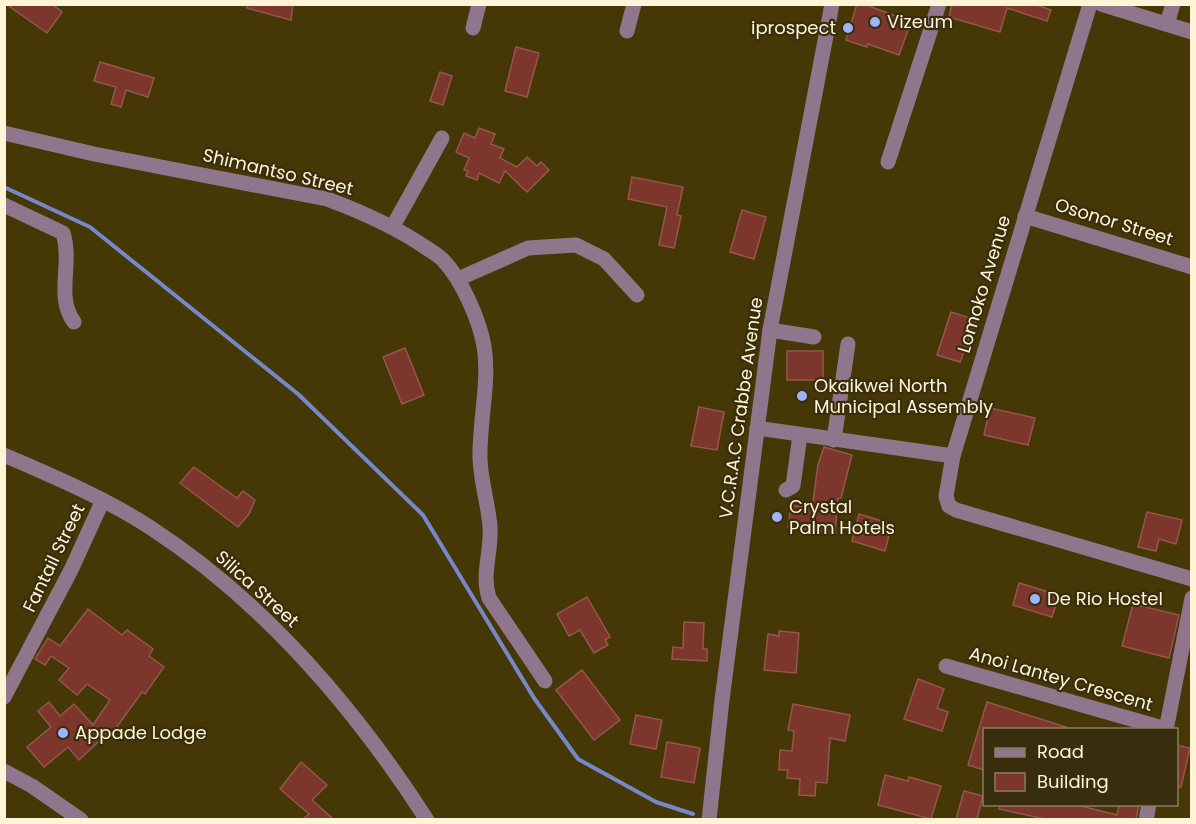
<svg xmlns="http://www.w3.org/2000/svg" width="1196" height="824" viewBox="0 0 1196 824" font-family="Poppins,sans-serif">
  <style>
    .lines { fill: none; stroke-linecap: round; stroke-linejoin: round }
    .stream { stroke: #7588c9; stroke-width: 4 }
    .building { fill: #7c362b; stroke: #94574c; stroke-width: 1.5 }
    .minor { stroke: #8f768c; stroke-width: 15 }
    .poi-dot { fill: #9eb4fd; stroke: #382e0e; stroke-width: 2 }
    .labels { text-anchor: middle; stroke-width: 4.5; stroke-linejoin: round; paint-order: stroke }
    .poi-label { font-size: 18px; fill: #fff4d6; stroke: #382e0e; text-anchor: start }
    .street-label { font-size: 18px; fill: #fff4d6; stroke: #382e0e }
  </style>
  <rect width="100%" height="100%" fill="#463706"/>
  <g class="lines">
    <path class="stream" d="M4 187 90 227 298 394 423 515 534 698 578 759 656 802 693 814"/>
  </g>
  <g class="building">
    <path d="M6 4H52L62 12 47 33Z"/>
    <path d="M247 4H293L291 20 247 8Z"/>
    <path d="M857 4H864L911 22 899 55 868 44 867 47 846 40Z"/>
    <path d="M952 4H1034L1051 10 1047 21 1007 8 1000 32 949 17Z"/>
    <path d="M516 47 539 53 527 97 505 91Z"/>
    <path d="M100 62 154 78 148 97 126 90 121 107 111 104 116 87 94 81Z"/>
    <path d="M440 72 452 76 443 105 430 101Z"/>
    <path d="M479 128 495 134 491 144 504 149 500 158 517 167 527 157 537 166 541 162 549 170 527 192 505 171 499 183 479 173 477 180 466 176 468 171 464 170 469 158 456 152 464 133 475 138Z"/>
    <path d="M632 177 683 187 677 215 681 216 674 248 659 245 667 207 628 199Z"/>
    <path d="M742 210 766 217 754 259 730 252Z"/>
    <path d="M951 312 976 320 960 362 937 355Z"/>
    <path d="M405 348 424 395 402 404 383 357Z"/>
    <rect x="787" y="351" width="36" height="29"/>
    <path d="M699 407 724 412 717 450 691 446Z"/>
    <path d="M990 408 1035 418 1028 445 984 435Z"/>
    <path d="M824 447 852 455 841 498H838L835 533 788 527 791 505 812 508 818 465Z"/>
    <path d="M194 467 237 498 243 491 255 500 249 514 238 527 180 483Z"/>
    <path d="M1147 512 1182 520 1176 544 1159 539 1156 551 1138 547Z"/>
    <path d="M859 514 892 524 885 551 852 541Z"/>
    <path d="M1019 583 1059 595 1052 617 1013 605Z"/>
    <path d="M587 597 610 637 605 640 608 645 594 653 580 630 569 636 557 614Z"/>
    <path d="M1133 604 1179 615 1169 658 1122 646Z"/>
    <path d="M88 609 122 635 127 630 153 649 149 656 164 667 145 694 142 692 111 735 108 733 79 760 68 747 44 767 27 747 51 727 38 711 49 702 60 716 74 704 93 725 110 700 87 684 77 695 59 680 69 668 51 656 45 665 35 659 48 638 60 646Z"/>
    <path d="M684 622 704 623 703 649H707V661L672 659 673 647 683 648Z"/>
    <path d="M779 631 799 633 796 673 764 670 768 634 779 636Z"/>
    <path d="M582 670 620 720 594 740 556 690Z"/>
    <path d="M918 679 944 689 937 708 948 712 942 731 904 719Z"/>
    <path d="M987 702 1066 727V729H984V770L968 765Z"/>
    <path d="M793 704 850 715 845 741 830 738 827 783 816 782 815 796 799 795 800 779 787 778 788 770H779L780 750 792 751 794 731 788 730Z"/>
    <path d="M636 715 662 720 656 749 630 744Z"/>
    <path d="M667 742 700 748 694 783 661 777Z"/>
    <path d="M1176 745 1190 748 1181 787 1176 786Z"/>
    <path d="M301 762 327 785 312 800 333 819H303L309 814 280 789Z"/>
    <path d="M885 775 908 781 909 777 941 786 931 819 878 805Z"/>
    <path d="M964 791 983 796 977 819H956Z"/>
    <path d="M1000 804H1073L1117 815 1119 804H1139L1136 819H1045L999 809Z"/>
  </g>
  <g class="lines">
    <g class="minor">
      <path d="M1090 4 953 456 946 496 949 506 956 510 1192 579"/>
      <path d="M1101 4 1192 32"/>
      <path d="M1167 24 1173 4"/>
      <path d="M473 28 479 4"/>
      <path d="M627 31 634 4"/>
      <path d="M4 133 94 154 327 199C362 212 394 226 425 247 431 251 438 255 443 260 462 280 479 319 484 346 490 382 479 422 480 459 481 482 488 504 490 526 492 552 481 573 489 598L545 681"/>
      <path d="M888 162 939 4"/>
      <path d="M4 205 63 233C73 264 55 296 74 322"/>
      <path d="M1025 216 1192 267"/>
      <path d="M393 226 442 138"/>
      <path d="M458 279 528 248 576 245 604 259 637 295"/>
      <path d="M770 330 814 337"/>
      <path d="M757 428 953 456"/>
      <path d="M834 440 848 344"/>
      <path d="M4 455C54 477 105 498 151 528 263 601 355 708 427 820"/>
      <path d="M786 490 793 486 800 435"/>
      <path d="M946 666 1166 729"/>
      <path d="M4 697 71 570 103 500"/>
      <path d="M1166 730 1192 598"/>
      <path d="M4 771 32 786 81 820"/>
      <path d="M709 820 722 700 770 330 832 4"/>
      <path d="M1146 820 1149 804"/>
    </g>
  </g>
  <g class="poi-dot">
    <circle cx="875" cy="22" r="6"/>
    <circle cx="848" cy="28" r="6"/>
    <circle cx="802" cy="396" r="6"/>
    <circle cx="777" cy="517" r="6"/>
    <circle cx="1035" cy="599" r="6"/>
    <circle cx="63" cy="733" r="6"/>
  </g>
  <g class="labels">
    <g class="poi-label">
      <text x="887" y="28">Vizeum</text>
      <text x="836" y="34" text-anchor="end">iprospect</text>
      <text x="814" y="392">Okaikwei North<tspan x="814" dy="21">Municipal Assembly</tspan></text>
      <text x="789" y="513">Crystal<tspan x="789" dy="21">Palm Hotels</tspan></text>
      <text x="1047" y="605">De Rio Hostel</text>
      <text x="75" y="739">Appade Lodge</text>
    </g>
    <g class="street-label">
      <text transform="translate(278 172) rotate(13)" y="6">Shimantso Street</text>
      <text transform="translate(1114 222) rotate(17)" y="6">Osonor Street</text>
      <text transform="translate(984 284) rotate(-73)" y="6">Lomoko Avenue</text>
      <text transform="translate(741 408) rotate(-82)" y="6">V.C.R.A.C Crabbe Avenue</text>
      <text transform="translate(54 558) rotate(-64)" y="6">Fantail Street</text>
      <text transform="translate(257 589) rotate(42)" y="6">Silica Street</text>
      <text transform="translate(1061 679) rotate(16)" y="6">Anoi Lantey Crescent</text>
    </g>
  </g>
  <rect width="1196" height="824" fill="none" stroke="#fff4d6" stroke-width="12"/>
  <rect x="983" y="728" width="195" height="78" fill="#382e0e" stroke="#887d5e" stroke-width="1.5"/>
  <rect x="995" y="748" width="30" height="9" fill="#8f768c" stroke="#887d5e" stroke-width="1.5"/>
  <text x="1037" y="758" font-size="18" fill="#fff4d6">Road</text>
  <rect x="995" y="773" width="30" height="18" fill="#7c362b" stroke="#887d5e" stroke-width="1.5"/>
  <text x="1037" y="788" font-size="18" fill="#fff4d6">Building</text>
</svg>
